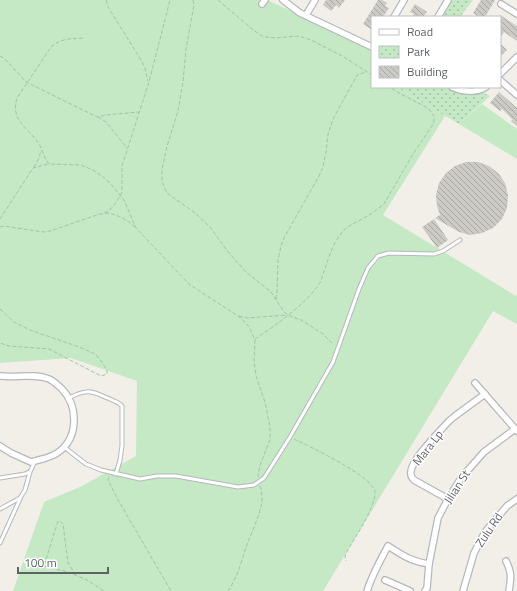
<svg xmlns="http://www.w3.org/2000/svg" width="517" height="591" viewBox="0 0 517 591" font-family="'Titillium Web',sans-serif">
  <style>
    .green { fill: #c5e8c5 }
    .park { fill: url(#park-dots) }
    .building { fill: url(#building-back-hatch) }
    .lines { fill: none; stroke-linecap: round; stroke-linejoin: round }
    .service-casing { stroke: #b5b8bc; stroke-width: 5 }
    .minor-casing { stroke: #b5b8bc; stroke-width: 8 }
    .path { stroke: #9cc7a9; stroke-width: 1; stroke-dasharray: 4 2; stroke-linecap: butt }
    .service { stroke: #fff; stroke-width: 3 }
    .minor { stroke: #fff; stroke-width: 5.5 }
    .labels { text-anchor: middle; stroke-width: 3; stroke-linejoin: round; paint-order: stroke }
    .street-label { font-size: 12px; fill: #5f6368; stroke: #fff }
  </style>
  <defs>
    <pattern id="park-dots" width="8" height="8" patternUnits="userSpaceOnUse"><rect width="8" height="8" fill="#c5e8c5"/><path d="M2 2h.1M6 6h.1" fill="none" stroke="#a3c0a4" stroke-width="1.8" stroke-linecap="round"/></pattern>
    <pattern id="building-back-hatch" width="6" height="6" patternUnits="userSpaceOnUse"><rect width="6" height="6" fill="#cccac5"/><path d="M-1 5l2 2M0 0l6 6M5-1l2 2" fill="none" stroke="#a9a8a4"/></pattern>
  </defs>
  <rect width="100%" height="100%" fill="#f1efe8"/>
  <g class="green">
    <path d="M0 0H267L372 48V87H396L445 116 383 215 516 296 517 294V324L493 311 323 591H13L44 502 80 487 136 456 137 381 71 358 0 363Z"/>
    <path d="M482 104 517 129V159L459 124Z"/>
  </g>
  <g class="park">
    <path d="M448 0H473L460 17H438Z"/>
    <path d="M396 87H473L490 96 459 124Z"/>
  </g>
  <g class="building">
    <path d="M326 0H345L339 8 336 5 331 11 323 5Z"/>
    <path d="M378 0H382L387 3 385 6 389 8 383 17H372V30L363 24Z"/>
    <path d="M481 0H495L485 17H479L473 13Z"/>
    <path d="M415 4 427 12 423 17H412L414 14 410 12Z"/>
    <path d="M500 15 517 26V41L504 32 500 38Z"/>
    <path d="M500 43 507 50 500 57Z"/>
    <path d="M499 92 517 108V126L511 121 513 120 502 109 500 111 490 103Z"/>
    <path d="M466 162H478L489 166 499 174 505 183 508 195 507 208 502 219 493 228 482 233 470 235 459 232 435 218 440 215 437 206 436 195 439 183 446 173 455 166Z"/>
    <path d="M434 219 448 240 437 248 422 227Z"/>
  </g>
  <g class="lines">
    <defs>
      <g id="service">
        <path d="M69 398C84 390 90 390 105 397 111 400 117 401 122 406V446L120 460 116 474"/>
        <path d="M64 447 86 464 101 470 140 479 157 476H176L238 487 254 485 264 478 290 437 333 362 359 289 368 268 378 256 389 253 434 254 443 251 460 240"/>
        <path d="M0 478 25 474 29 472"/>
        <path d="M0 509 20 498 25 490 30 472 35 461"/>
        <path d="M0 543 20 499"/>
      </g>
      <g id="minor">
        <path d="M283 0 300 13 372 47"/>
        <path d="M262 4 265 0"/>
        <path d="M501 4 517 14"/>
        <path d="M306 15 315 0"/>
        <path d="M394 17 404 0"/>
        <path d="M438 17 448 0"/>
        <path d="M500 74 517 57"/>
        <path d="M500 80 517 95"/>
        <path d="M452 87C463 92 476 93 486 87"/>
        <path d="M0 376C16 378 34 373 49 379 54 381 57 385 61 388 78 405 79 435 60 451 52 458 41 459 31 462L11 453 0 446"/>
        <path d="M475 383 517 431"/>
        <path d="M448 499 414 480C411 477 410 475 411 471 412 459 440 431 449 421L455 416 485 394"/>
        <path d="M506 561C512 573 511 578 509 591"/>
        <path d="M385 580 410 591"/>
        <path d="M367 591C372 575 380 561 388 546 404 556 410 561 429 564"/>
        <path d="M425 591 427 588 429 564 438 518 448 499 461 478 484 452 515 429"/>
        <path d="M463 591 474 553 485 532 507 506 517 499"/>
      </g>
    </defs>
    <use href="#service" class="service-casing"/>
    <use href="#minor" class="minor-casing"/>
    <g class="path">
      <path d="M106 0 108 7 141 60 145 68 148 81"/>
      <path d="M193 0 194 5 186 49 183 82 178 111 167 146 162 169V182L167 193 195 213 210 227 229 253 246 272 271 292 284 312 290 316 301 320 323 334 333 344"/>
      <path d="M218 0 252 29 262 36 266 37 275 38 299 36 311 40 344 57 372 75"/>
      <path d="M83 38 68 39 60 41 52 46 49 50 17 98C10 121 28 127 39 144 43 151 44 158 49 164L81 165 93 170 103 177 110 183 124 200 136 228 170 264 189 284 201 292 238 316 245 322 249 327 255 340 254 360 256 376 265 402 270 427V440L260 465 258 477"/>
      <path d="M0 56 5 59 26 82 97 117 106 115 139 112"/>
      <path d="M98 117 106 122 127 148"/>
      <path d="M34 167 39 158 41 150"/>
      <path d="M105 213C117 214 126 219 135 227"/>
      <path d="M0 219 33 168 48 164"/>
      <path d="M0 227 4 226 43 232 50 231 97 215 104 213 110 210 117 201 122 192V166L149 82 170 0"/>
      <path d="M276 299 277 291 278 260 281 246 284 238 319 176 323 167 326 152 328 134 333 119 355 79 357 75 366 72"/>
      <path d="M0 309 14 322 30 330 79 347 93 353 99 358 107 370V374L101 376 97 374 49 349 9 346 0 343"/>
      <path d="M239 316 247 318 287 315"/>
      <path d="M255 339C275 326 310 301 321 281 322 277 323 273 325 269 329 256 334 241 343 231 349 225 357 222 364 218 371 214 378 209 384 204L413 154 432 126 434 121V116L428 108 399 93 389 87"/>
      <path d="M294 439C309 446 374 477 375 492 376 507 354 539 346 553L345 557 346 561"/>
      <path d="M109 477 108 480 117 498 171 591"/>
      <path d="M76 575 68 563 63 524 60 521H58L44 566 68 572 87 580 104 591"/>
      <path d="M228 591C238 577 242 558 248 542 253 529 260 515 262 501 262 496 262 491 260 486"/>
    </g>
    <use href="#service" class="service"/>
    <use href="#minor" class="minor"/>
  </g>
  <g class="labels">
    <g class="street-label">
      <text transform="translate(428 448) rotate(-52)" y="4">Mara Lp</text>
      <text transform="translate(457 487) rotate(-57)" y="4">Jilian St</text>
      <text transform="translate(489 530) rotate(-56)" y="4">Zulu Rd</text>
    </g>
  </g>
  <rect x="371" y="16" width="130" height="72" fill="#ffffff" stroke="#bfc1c3"/>
  <rect x="379" y="29" width="20" height="6" fill="#ffffff" stroke="#bfc1c3"/>
  <text x="407" y="36" font-size="12" fill="#5f6368">Road</text>
  <rect x="379" y="46" width="20" height="12" fill="url(#park-dots)" stroke="#bfc1c3"/>
  <text x="407" y="56" font-size="12" fill="#5f6368">Park</text>
  <rect x="379" y="66" width="20" height="12" fill="url(#building-back-hatch)" stroke="#bfc1c3"/>
  <text x="407" y="76" font-size="12" fill="#5f6368">Building</text>
  <path d="M18 567v6h90v-6" fill="none" stroke="#5f6368" stroke-width="2"/>
  <text x="24" y="567" font-size="12" fill="#5f6368" stroke="#ffffff" stroke-width="3" paint-order="stroke">100 m</text>
</svg>
